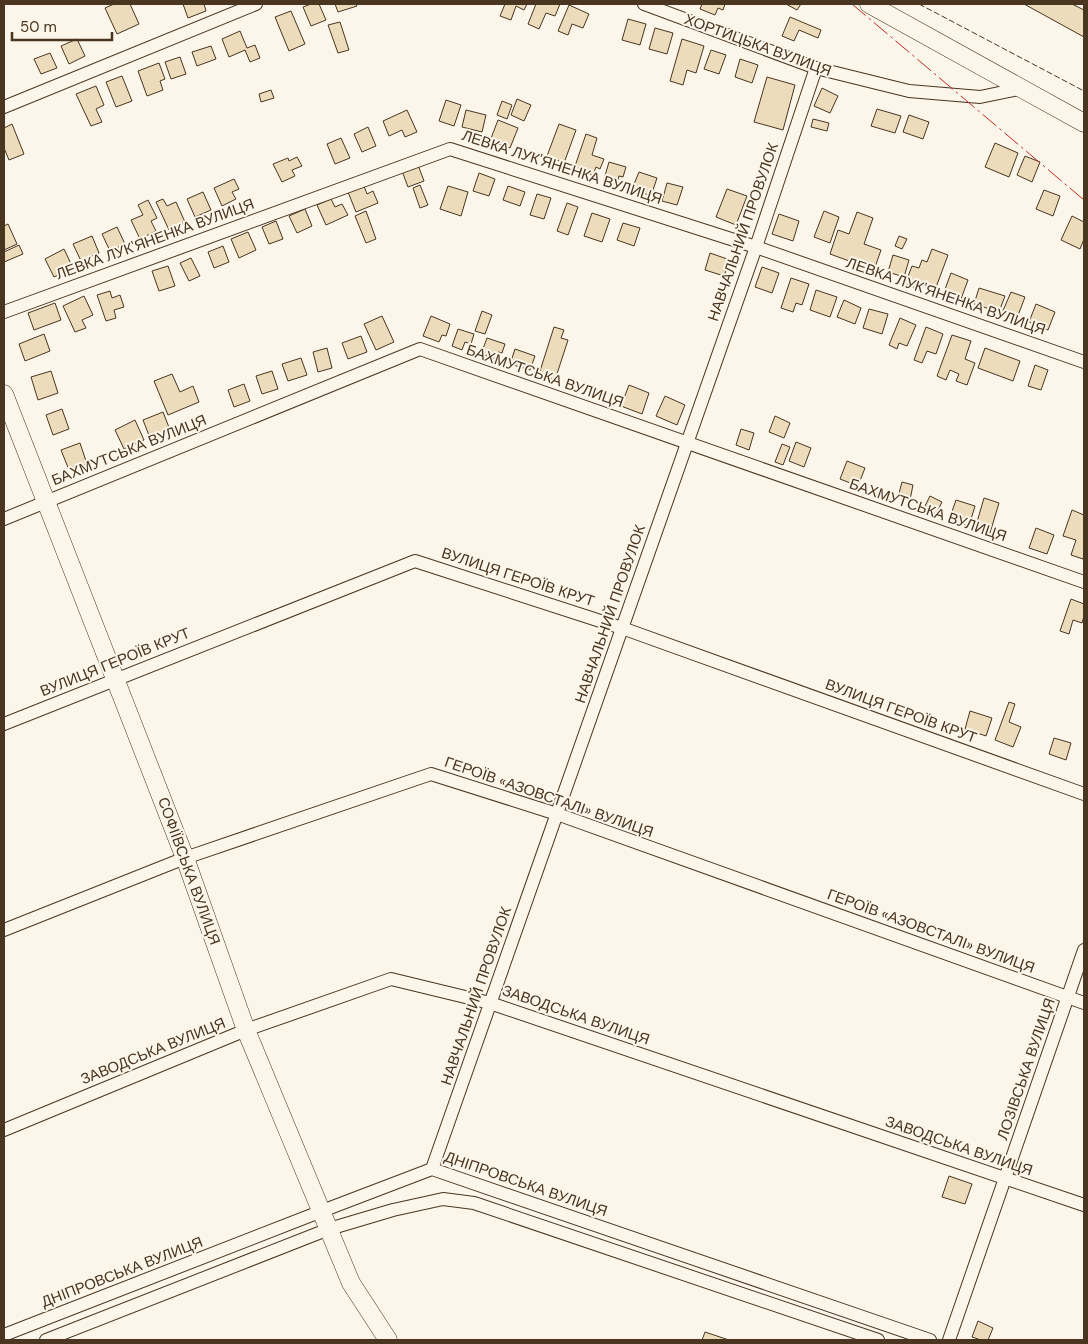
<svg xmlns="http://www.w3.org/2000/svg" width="1088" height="1344" viewBox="0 0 1088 1344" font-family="'DM Sans',sans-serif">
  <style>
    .building { fill: #ecdcbc; stroke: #4a3520 }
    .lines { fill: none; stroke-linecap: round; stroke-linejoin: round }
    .street-casing { stroke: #4a3520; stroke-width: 14 }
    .secondary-casing { stroke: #4a3520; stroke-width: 19 }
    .street { stroke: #fbf6e9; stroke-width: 12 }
    .secondary { stroke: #fbf6e9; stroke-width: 18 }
    .fence { stroke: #4a3520; stroke-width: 1; stroke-dasharray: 6 2.5; stroke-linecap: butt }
    .power { stroke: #c62828; stroke-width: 1; stroke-dasharray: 18 4 2.5 4; stroke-linecap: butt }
    .labels { text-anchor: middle; stroke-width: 4; stroke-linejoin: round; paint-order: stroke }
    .street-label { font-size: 15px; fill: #4a3520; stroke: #fbf6e9 }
  </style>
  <rect width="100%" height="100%" fill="#fbf6e9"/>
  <g class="building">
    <path d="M114 4H130L139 24 117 34 105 8Z"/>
    <path d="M183 4H204L206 11 188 18Z"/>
    <path d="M311 4H319L326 20 311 26 303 7Z"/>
    <path d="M335 4H356L357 6 338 12Z"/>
    <path d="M505 4H527L524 10 516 6 511 20 500 16Z"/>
    <path d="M536 4H560L555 16 546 13 539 29 528 24Z"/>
    <path d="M702 4H725L723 10 718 8 715 15 700 9Z"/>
    <path d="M786 4H801L797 10Z"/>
    <path d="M1024 4H1072L1084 10V37Z"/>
    <path d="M569 5 589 14 583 28 572 24 568 35 558 31Z"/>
    <path d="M291 11 305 44 289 51 275 17Z"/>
    <path d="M790 17 821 30 818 38 799 30 794 41 782 36Z"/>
    <path d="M628 19 646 24 640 45 622 40Z"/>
    <path d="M340 22 349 50 338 53 328 25Z"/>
    <path d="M655 28 673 33 667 54 649 49Z"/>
    <path d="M240 31 247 48 255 45 260 58 250 62 245 50 229 57 222 39Z"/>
    <path d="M77 39 85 56 69 64 61 46Z"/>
    <path d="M682 39 704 46 696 73 687 70 683 85 670 81Z"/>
    <path d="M211 46 216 59 197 66 192 52Z"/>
    <path d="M711 50 726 55 719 74 704 69Z"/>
    <path d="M50 53 57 68 41 74 34 59Z"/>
    <path d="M180 57 186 74 171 79 165 62Z"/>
    <path d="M740 59 758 65 752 83 735 77Z"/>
    <path d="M159 63 165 79 160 81 163 90 147 96 138 71Z"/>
    <path d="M122 76 132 101 116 107 106 82Z"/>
    <path d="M767 77 795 85 783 130 754 122Z"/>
    <path d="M96 86 104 105 96 109 102 122 91 126 76 94Z"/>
    <path d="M822 88 838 96 830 113 814 106Z"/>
    <path d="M271 90 274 98 261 102 259 94Z"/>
    <path d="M517 99 531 105 524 121 511 115Z"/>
    <path d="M446 100 461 105 454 126 439 121Z"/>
    <path d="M502 101 512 105 507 119 497 115Z"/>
    <path d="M877 109 901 116 895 133 871 126Z"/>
    <path d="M407 110 417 132 405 137 402 130 389 136 383 121Z"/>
    <path d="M466 110 486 115 482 132 462 127Z"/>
    <path d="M909 115 929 122 923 139 903 132Z"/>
    <path d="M813 119 829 123 827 131 811 127Z"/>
    <path d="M498 120 518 128 510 148 490 141Z"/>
    <path d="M12 124 24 154 9 160 4 148V128Z"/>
    <path d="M559 124 576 130 564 163 547 156Z"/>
    <path d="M368 127 376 146 362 152 354 134Z"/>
    <path d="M586 134 597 138 592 155 604 159 600 169 596 167 593 175 574 169Z"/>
    <path d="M341 138 350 158 335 164 327 144Z"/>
    <path d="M995 143 1018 153 1009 177 985 167Z"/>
    <path d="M1025 156 1040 162 1032 182 1017 175Z"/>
    <path d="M297 157 302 166 292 170 295 176 282 182 273 164 288 158 289 161Z"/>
    <path d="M609 162 626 167 623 177 619 176 617 182 604 179Z"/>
    <path d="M418 165 424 181 408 187 402 171Z"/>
    <path d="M639 172 657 178 651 196 632 189Z"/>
    <path d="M479 173 495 179 489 196 473 191Z"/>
    <path d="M234 179 239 189 232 192 236 199 222 206 214 188Z"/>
    <path d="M667 183 683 187 677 205 662 201Z"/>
    <path d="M420 185 428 205 420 208 413 188Z"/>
    <path d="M364 186 367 194 373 191 378 203 356 212 348 192Z"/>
    <path d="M448 186 468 192 461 216 440 209Z"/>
    <path d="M508 186 525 192 520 206 503 200Z"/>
    <path d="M727 189 747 196 736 225 716 217Z"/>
    <path d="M1044 190 1060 196 1053 216 1036 209Z"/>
    <path d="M203 192 211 210 195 217 187 199Z"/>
    <path d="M537 194 551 198 544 219 530 215Z"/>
    <path d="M163 199 167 206 176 202 185 222 169 230 156 202Z"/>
    <path d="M331 199 335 207 342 204 348 215 326 225 317 205Z"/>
    <path d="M148 200 157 218 151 221 156 231 140 239 131 220 143 215 138 205Z"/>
    <path d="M567 203 578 207 568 235 557 231Z"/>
    <path d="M305 209 312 226 297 233 289 216Z"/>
    <path d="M366 211 376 239 366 243 355 216Z"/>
    <path d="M824 211 839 217 830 243 814 237Z"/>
    <path d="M857 212 873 218 864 244 881 250 874 270 830 254 838 230 849 234Z"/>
    <path d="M592 213 610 219 602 242 584 236Z"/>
    <path d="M779 214 799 221 793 241 772 234Z"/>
    <path d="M1072 216 1084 222V239L1080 249 1061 240Z"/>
    <path d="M276 221 283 239 269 244 262 227Z"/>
    <path d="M623 223 640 228 634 246 617 240Z"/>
    <path d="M8 224 17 244 4 250V226Z"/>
    <path d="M117 227 125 244 110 251 102 234Z"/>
    <path d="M248 232 256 250 239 258 231 239Z"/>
    <path d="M92 236 99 253 81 261 73 244Z"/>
    <path d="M899 236 907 239 902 249 895 246Z"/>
    <path d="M19 245 23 254 4 262V252Z"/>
    <path d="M223 246 229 262 214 268 208 252Z"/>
    <path d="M64 249 73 268 54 277 45 259Z"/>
    <path d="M932 249 948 255 935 290 921 285 919 289 905 284 912 266 919 268 922 260 927 262Z"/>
    <path d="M710 253 730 260 724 276 705 270Z"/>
    <path d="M893 255 909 260 904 277 888 272Z"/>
    <path d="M191 258 200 276 189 281 180 263Z"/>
    <path d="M168 266 175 286 159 291 152 271Z"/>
    <path d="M762 267 779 273 772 293 755 287Z"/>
    <path d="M951 273 968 280 961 299 944 292Z"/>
    <path d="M791 278 809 284 802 305 796 303 793 312 781 308Z"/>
    <path d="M979 288 1005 296 999 312 974 304Z"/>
    <path d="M816 290 837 297 830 317 810 310Z"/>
    <path d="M110 291 112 298 120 295 124 307 114 310 116 318 106 321 97 295Z"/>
    <path d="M1011 292 1025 297 1017 318 1002 313Z"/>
    <path d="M84 296 93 315 82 320 86 328 75 332 63 306Z"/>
    <path d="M844 300 861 308 855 324 837 317Z"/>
    <path d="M55 303 61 320 34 330 28 313Z"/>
    <path d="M1036 304 1055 312 1048 330 1029 322Z"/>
    <path d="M869 309 888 314 882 334 863 328Z"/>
    <path d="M482 311 492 315 485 334 475 331Z"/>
    <path d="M382 316 394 342 376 350 364 324Z"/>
    <path d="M431 316 450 324 446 336 442 335 439 342 423 336Z"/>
    <path d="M900 318 916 325 907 346 899 343 897 349 889 345Z"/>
    <path d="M554 327 564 330 561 338 568 340 555 380 539 374Z"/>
    <path d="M926 327 943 334 936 354 927 351 922 363 914 360Z"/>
    <path d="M458 329 474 334 471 344 465 342 462 350 452 346Z"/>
    <path d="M44 334 50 351 25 361 19 344Z"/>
    <path d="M952 335 971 341 965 359 975 363 967 385 956 381 959 374 950 370 946 380 937 376Z"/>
    <path d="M361 336 367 352 348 359 342 343Z"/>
    <path d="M487 338 505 344 502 353 498 352 495 359 481 354Z"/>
    <path d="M327 348 332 368 318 372 313 352Z"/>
    <path d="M985 348 1020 361 1013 381 978 368Z"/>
    <path d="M515 349 535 356 530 370 510 364Z"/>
    <path d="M301 358 307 375 288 381 282 364Z"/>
    <path d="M1035 365 1048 370 1041 390 1028 386Z"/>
    <path d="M51 371 58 393 38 400 31 377Z"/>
    <path d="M272 371 278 389 262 394 256 376Z"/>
    <path d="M172 374 180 392 193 386 199 402 168 415 154 381Z"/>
    <path d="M244 384 250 401 234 407 228 390Z"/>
    <path d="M629 385 649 393 642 414 621 406Z"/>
    <path d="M665 396 685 405 677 425 656 416Z"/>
    <path d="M62 409 69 429 53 435 46 415Z"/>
    <path d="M163 412 170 430 150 438 143 420Z"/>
    <path d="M775 416 790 423 784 438 769 432Z"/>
    <path d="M135 420 144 440 124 449 115 430Z"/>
    <path d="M741 429 754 433 749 450 736 445Z"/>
    <path d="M796 442 811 448 804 467 789 461Z"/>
    <path d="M80 443 87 464 69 470 61 450Z"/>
    <path d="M782 444 790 447 783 465 775 462Z"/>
    <path d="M847 461 865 468 858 486 840 479Z"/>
    <path d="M902 482 913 485 910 500 898 497Z"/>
    <path d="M930 496 942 502 936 514 924 508Z"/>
    <path d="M984 498 999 503 990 533 975 529Z"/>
    <path d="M956 500 975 506 969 526 949 520Z"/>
    <path d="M1072 510 1084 515V554L1083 559 1071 555 1076 540 1063 536Z"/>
    <path d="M1036 528 1054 535 1047 554 1029 548Z"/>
    <path d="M1071 599 1084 604V616L1082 623 1073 620 1069 634 1060 631Z"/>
    <path d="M1009 702 1015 704 1009 722 1021 727 1013 747 995 740Z"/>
    <path d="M970 711 992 718 986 736 965 729Z"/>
    <path d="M1054 738 1071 743 1066 760 1049 754Z"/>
    <path d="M949 1176 972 1184 965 1204 942 1197Z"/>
    <path d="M978 1321 993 1328 988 1340H981L972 1337Z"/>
    <path d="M705 1332 729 1340H702Z"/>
  </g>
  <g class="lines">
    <defs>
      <g id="street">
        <path d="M644 4 816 68 909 91 980 97 1023 88"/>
        <path d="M4 107 256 4"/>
        <path d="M4 312 450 149 756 247 1084 362"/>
        <path d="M4 519 420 349 1084 582"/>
        <path d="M4 724 415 561 622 628 1084 794"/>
        <path d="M4 930 185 858 431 774 557 814 1084 1003"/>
        <path d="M4 1130 246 1030 391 979 490 1003 1084 1205"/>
        <path d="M432 1169 756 247 816 68"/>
        <path d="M4 1335 322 1211 432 1169 930 1340"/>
        <path d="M46 1340 329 1229 393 1210 443 1199 474 1203 878 1340"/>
        <path d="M949 1340 1084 950"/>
      </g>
      <g id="secondary">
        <path d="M869 4 1084 123"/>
        <path d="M4 394 185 858 246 1030 351 1283 388 1340"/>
      </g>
    </defs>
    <use href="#street" class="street-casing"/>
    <use href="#secondary" class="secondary-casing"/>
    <use href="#street" class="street"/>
    <use href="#secondary" class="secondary"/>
    <path class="fence" d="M919 4 1084 91"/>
    <path class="power" d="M852 4 1084 200"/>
  </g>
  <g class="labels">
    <g class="street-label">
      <text transform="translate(758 45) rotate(20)" y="5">ХОРТИЦЬКА ВУЛИЦЯ</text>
      <text transform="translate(562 167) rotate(18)" y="5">ЛЕВКА ЛУК'ЯНЕНКА ВУЛИЦЯ</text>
      <text transform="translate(743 232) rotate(-71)" y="5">НАВЧАЛЬНИЙ ПРОВУЛОК</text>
      <text transform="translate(155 239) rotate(-20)" y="5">ЛЕВКА ЛУК'ЯНЕНКА ВУЛИЦЯ</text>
      <text transform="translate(946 296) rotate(19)" y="5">ЛЕВКА ЛУК'ЯНЕНКА ВУЛИЦЯ</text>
      <text transform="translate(545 376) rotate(19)" y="5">БАХМУТСЬКА ВУЛИЦЯ</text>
      <text transform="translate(129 450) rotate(-22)" y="5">БАХМУТСЬКА ВУЛИЦЯ</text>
      <text transform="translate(928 510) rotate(19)" y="5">БАХМУТСЬКА ВУЛИЦЯ</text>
      <text transform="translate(518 577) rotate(18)" y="5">ВУЛИЦЯ ГЕРОЇВ КРУТ</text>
      <text transform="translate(610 614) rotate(-71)" y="5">НАВЧАЛЬНИЙ ПРОВУЛОК</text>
      <text transform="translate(115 662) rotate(-22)" y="5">ВУЛИЦЯ ГЕРОЇВ КРУТ</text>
      <text transform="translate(901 711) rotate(20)" y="5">ВУЛИЦЯ ГЕРОЇВ КРУТ</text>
      <text transform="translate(549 797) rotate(19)" y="5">ГЕРОЇВ «АЗОВСТАЛІ» ВУЛИЦЯ</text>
      <text transform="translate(189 871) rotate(70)" y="5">СОФІЇВСЬКА ВУЛИЦЯ</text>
      <text transform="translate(931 931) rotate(20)" y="5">ГЕРОЇВ «АЗОВСТАЛІ» ВУЛИЦЯ</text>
      <text transform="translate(476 996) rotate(-71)" y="5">НАВЧАЛЬНИЙ ПРОВУЛОК</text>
      <text transform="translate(576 1015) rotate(19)" y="5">ЗАВОДСЬКА ВУЛИЦЯ</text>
      <text transform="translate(153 1051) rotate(-22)" y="5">ЗАВОДСЬКА ВУЛИЦЯ</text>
      <text transform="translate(1026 1069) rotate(-71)" y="5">ЛОЗІВСЬКА ВУЛИЦЯ</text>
      <text transform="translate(959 1146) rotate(19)" y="5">ЗАВОДСЬКА ВУЛИЦЯ</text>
      <text transform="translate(526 1184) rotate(19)" y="5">ДНІПРОВСЬКА ВУЛИЦЯ</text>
      <text transform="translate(122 1272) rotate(-21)" y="5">ДНІПРОВСЬКА ВУЛИЦЯ</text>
    </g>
  </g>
  <rect width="1088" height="1344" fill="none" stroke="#4a3520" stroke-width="10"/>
  <path d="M12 32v8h100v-8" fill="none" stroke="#4a3520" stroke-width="2.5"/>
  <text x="20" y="32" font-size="15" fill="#4a3520" stroke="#fbf6e9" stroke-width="4" paint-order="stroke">50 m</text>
</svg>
